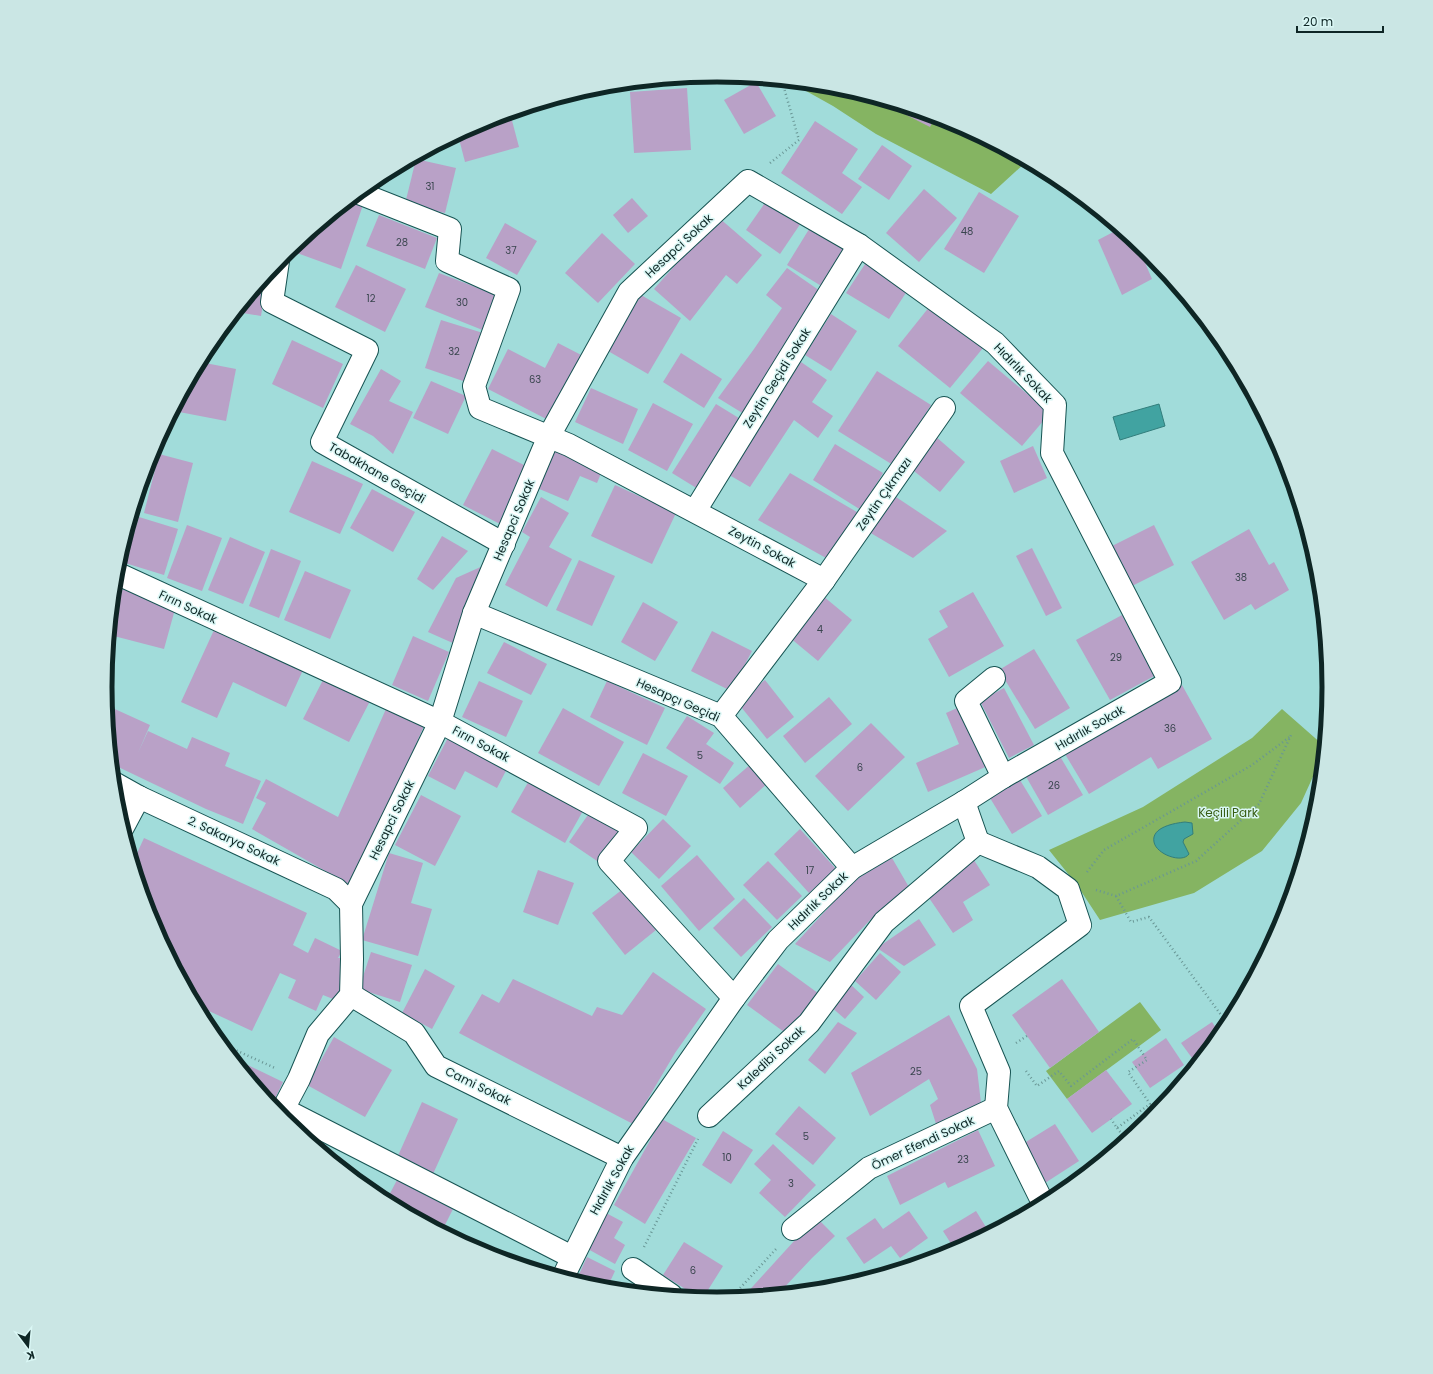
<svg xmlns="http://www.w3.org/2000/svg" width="1433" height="1374" viewBox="0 0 1433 1374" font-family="Poppins,sans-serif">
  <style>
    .green { fill: #85b462 }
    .water { fill: #41a3a1; stroke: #327e7c }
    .building { fill: #b9a1c7 }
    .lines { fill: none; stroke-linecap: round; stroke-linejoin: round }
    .minor-casing { stroke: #175453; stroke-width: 24 }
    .path { stroke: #699695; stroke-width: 2.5; stroke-dasharray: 1 3; stroke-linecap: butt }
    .minor { stroke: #fff; stroke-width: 22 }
    .labels { text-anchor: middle; stroke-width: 3; stroke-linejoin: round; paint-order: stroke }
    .number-label { font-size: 10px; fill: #39454e }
    .street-label { font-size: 12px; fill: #0e2625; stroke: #daf7f5 }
    .park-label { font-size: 12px; fill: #385d14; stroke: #daf7f5 }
    .rim { fill: none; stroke: #0e2625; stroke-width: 5 }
  </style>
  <rect width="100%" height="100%" fill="#a1dcda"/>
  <g class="green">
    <path d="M790 82 836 87 951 122 1026 162 991 194 876 134 833 106Z"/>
    <path d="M1282 709 1323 745 1321 759 1301 803 1262 851 1194 893 1100 920 1077 885 1049 850 1143 807 1252 738Z"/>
    <path d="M1140 1002 1161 1030 1067 1099 1046 1071Z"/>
  </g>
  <g class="water">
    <path d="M1159 404 1165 426 1120 440 1113 417Z"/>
    <path d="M1185 822 1192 823 1193 834 1184 839 1183 842 1189 854C1182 864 1156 854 1154 842 1151 827 1175 823 1185 822Z"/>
  </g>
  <g class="building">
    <path d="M756 82 776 116 744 134 724 100Z"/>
    <path d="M687 88 691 150 634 153 630 92Z"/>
    <path d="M871 97 935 117 930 127Z"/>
    <path d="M510 113 519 147 465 162 458 135 483 122Z"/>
    <path d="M815 121 858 149 842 173 862 187 842 214 781 173Z"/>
    <path d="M882 145 912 166 889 200 858 179Z"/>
    <path d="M416 159 456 168 445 213 405 204Z"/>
    <path d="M409 161V167H398L404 163Z"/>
    <path d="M924 189 957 218 919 262 886 233Z"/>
    <path d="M979 192 1019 216 984 273 944 249Z"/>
    <path d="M769 197 803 220 780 254 746 230Z"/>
    <path d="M352 198 364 202 341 269 297 253 301 240Z"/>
    <path d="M632 198 648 216 628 233 613 215Z"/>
    <path d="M379 215 437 238 425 269 366 246Z"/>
    <path d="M718 217 762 255 737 284 726 275 690 321 654 289Z"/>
    <path d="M505 223 537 241 517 275 486 258Z"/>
    <path d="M811 226 847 248 823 287 787 265Z"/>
    <path d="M1119 229 1137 244 1152 279 1122 295 1098 240Z"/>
    <path d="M602 233 635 264 598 303 565 273Z"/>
    <path d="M867 261 909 288 889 319 846 293Z"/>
    <path d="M356 265 406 289 385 332 335 307Z"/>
    <path d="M787 268 823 293 744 414 718 398 754 349 782 308 766 295Z"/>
    <path d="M439 273 499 296 485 331 425 307Z"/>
    <path d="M268 274 261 316 237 312Z"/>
    <path d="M641 295 681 318 648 374 608 351Z"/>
    <path d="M930 306 983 348 950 388 898 346Z"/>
    <path d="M831 314 857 331 831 371 805 355Z"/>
    <path d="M441 320 483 333 466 382 425 368Z"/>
    <path d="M292 340 343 364 323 408 272 384Z"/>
    <path d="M212 342 210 356 203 355 208 347Z"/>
    <path d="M558 343 587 358 554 423 488 389 508 349 545 368Z"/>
    <path d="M681 353 722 379 704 408 663 382Z"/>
    <path d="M988 361 1050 413 1022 446 960 393Z"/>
    <path d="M200 362 236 369 226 421 174 411Z"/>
    <path d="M801 362 827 380 812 402 833 416 818 438 794 420 750 487 724 472Z"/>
    <path d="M381 369 401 381 389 401 413 412 393 454 373 436 350 424Z"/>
    <path d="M877 371 931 405 893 465 838 431Z"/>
    <path d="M431 381 466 396 448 434 413 418Z"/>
    <path d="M591 388 638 409 623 444 575 422Z"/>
    <path d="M653 403 693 424 667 471 628 450Z"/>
    <path d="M716 404 742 420 698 489 672 473Z"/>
    <path d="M935 436 965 462 940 492 909 467Z"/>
    <path d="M835 444 883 473 861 510 813 480Z"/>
    <path d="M1033 446 1047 478 1014 493 1000 461Z"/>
    <path d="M492 449 530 468 500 524 463 505Z"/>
    <path d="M553 450 602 471 597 483 580 476 568 501 537 488Z"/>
    <path d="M159 454 193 463 178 522 144 513Z"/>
    <path d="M312 461 363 484 340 534 289 512Z"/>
    <path d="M790 473 862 515 835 563 758 520Z"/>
    <path d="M615 485 676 513 652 564 591 536Z"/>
    <path d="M372 489 415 512 393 552 350 528Z"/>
    <path d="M541 497 569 513 549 547 572 559 547 607 505 585 530 537 522 532Z"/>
    <path d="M896 497 947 531 913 558 869 532Z"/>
    <path d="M139 517 178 529 164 575 125 563Z"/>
    <path d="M187 525 222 538 202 591 167 578Z"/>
    <path d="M1154 525 1174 565 1128 588 1108 548Z"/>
    <path d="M1249 529 1269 565 1274 562 1289 590 1255 610 1251 604 1224 620 1191 562Z"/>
    <path d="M442 536 468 551 433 590 417 579Z"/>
    <path d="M230 537 265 552 243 604 208 590Z"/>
    <path d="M1032 548 1062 608 1046 616 1016 556Z"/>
    <path d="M271 549 301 561 279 618 249 606Z"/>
    <path d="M579 560 615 576 592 626 556 610Z"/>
    <path d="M485 565 455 644 428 632 456 578Z"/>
    <path d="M305 571 351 590 330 639 284 620Z"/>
    <path d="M123 588 177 602 164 649 110 635Z"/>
    <path d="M973 592 1004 646 949 677 928 639 948 627 939 611Z"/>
    <path d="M823 596 852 620 818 661 789 637Z"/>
    <path d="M643 602 678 622 655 661 621 642Z"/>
    <path d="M1122 615 1156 675 1110 700 1076 640Z"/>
    <path d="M214 630 303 670 286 707 233 682 217 718 181 702Z"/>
    <path d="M712 631 752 651 731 691 691 671Z"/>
    <path d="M413 636 449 652 428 701 392 685Z"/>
    <path d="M504 642 547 664 531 695 487 673Z"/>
    <path d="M1034 649 1070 708 1035 729 999 670Z"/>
    <path d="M324 678 370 701 349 742 303 719Z"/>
    <path d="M765 680 794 717 767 739 737 702Z"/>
    <path d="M479 681 523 701 506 737 462 717Z"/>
    <path d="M607 681 665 708 647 745 590 717Z"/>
    <path d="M1182 685 1212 739 1158 769 1151 757 1089 794 1065 754Z"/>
    <path d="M1004 688 1034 745 1009 758 980 701Z"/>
    <path d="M829 697 852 724 805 763 783 736Z"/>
    <path d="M106 705 150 725 138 753 148 731 187 749 192 737 230 753 225 766 261 781 243 824 206 809 112 764Z"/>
    <path d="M964 705 990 765 928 792 916 763 959 744 946 713Z"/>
    <path d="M563 708 624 742 599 786 538 753Z"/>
    <path d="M386 709 424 726 376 834 348 884 252 829 266 803 256 798 266 779 338 817Z"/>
    <path d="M687 716 714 733 706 744 734 763 720 784 666 748Z"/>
    <path d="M871 723 905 757 848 811 815 776Z"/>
    <path d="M450 734 509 765 497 788 465 771 455 790 428 776Z"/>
    <path d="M643 753 688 776 666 816 622 793Z"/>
    <path d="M1058 753 1083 795 1048 815 1024 773Z"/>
    <path d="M751 764 768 783 740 808 723 788Z"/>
    <path d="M530 779 584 809 565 843 511 812Z"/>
    <path d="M1020 780 1042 816 1012 834 990 798Z"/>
    <path d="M421 795 461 816 435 866 395 845Z"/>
    <path d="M116 803 124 807 119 816 116 806Z"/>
    <path d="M590 812 621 832 600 863 569 842Z"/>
    <path d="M663 819 691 846 659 879 631 852Z"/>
    <path d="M800 829 836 869 809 893 774 854Z"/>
    <path d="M144 838 307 913 293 945 308 953 315 938 342 951 338 958H343L340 975 348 979 338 1001 323 995 316 1011 288 998 296 980 280 973 252 1031 196 1005 151 921 133 862Z"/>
    <path d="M389 853 423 863 411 903 432 909 418 956 362 940Z"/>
    <path d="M697 855 735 899 699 931 661 886Z"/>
    <path d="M972 857 990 885 963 902 973 920 953 933 927 895Z"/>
    <path d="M892 858 913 894 871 919 830 962 795 944 853 881Z"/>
    <path d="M768 861 802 896 777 920 743 885Z"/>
    <path d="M538 870 574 883 558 925 523 912Z"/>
    <path d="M623 889 656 930 625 955 592 913Z"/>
    <path d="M744 898 772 927 741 957 713 928Z"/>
    <path d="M919 919 936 945 904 966 877 948Z"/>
    <path d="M371 952 412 965 400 1002 359 989Z"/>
    <path d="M880 953 901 972 876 1000 855 981Z"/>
    <path d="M778 964 822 996 791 1037 747 1005Z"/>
    <path d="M425 969 455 986 432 1029 402 1013Z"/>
    <path d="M653 972 706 1009 675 1053 633 1124 459 1033 482 994 499 1003 513 979 592 1016 597 1007 622 1015Z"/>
    <path d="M1062 979 1099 1032 1050 1068 1012 1015Z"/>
    <path d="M850 984 864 997 845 1019 830 1006Z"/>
    <path d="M949 1015 977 1069 981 1103 937 1127 930 1105 938 1099 929 1079 870 1116 851 1073Z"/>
    <path d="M838 1022 857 1033 825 1074 808 1060Z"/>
    <path d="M1212 1022 1220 1034 1210 1046 1192 1058 1181 1043Z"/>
    <path d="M334 1037 392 1070 365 1117 307 1085Z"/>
    <path d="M1166 1038 1184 1065 1150 1088 1132 1062Z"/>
    <path d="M233 1058 283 1082 272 1105Z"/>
    <path d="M1106 1070 1132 1104 1092 1133 1067 1099Z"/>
    <path d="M422 1102 458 1119 433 1174 397 1158Z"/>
    <path d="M799 1106 836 1138 813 1165 775 1134Z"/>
    <path d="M662 1119 696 1138 645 1224 614 1205Z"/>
    <path d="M1055 1124 1079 1161 1045 1183 1021 1145Z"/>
    <path d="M978 1130 995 1166 948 1188 945 1182 900 1205 887 1176Z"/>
    <path d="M723 1131 753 1150 731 1184 702 1165Z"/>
    <path d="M773 1144 816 1185 785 1217 759 1193 771 1180 754 1164Z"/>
    <path d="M397 1180 453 1209 442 1231 386 1201Z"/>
    <path d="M909 1211 928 1238 900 1258 891 1246 864 1264 846 1238 875 1218 883 1229Z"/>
    <path d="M976 1211 989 1232 955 1250 943 1231Z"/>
    <path d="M606 1213 623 1222 614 1238 625 1245 615 1264 586 1248Z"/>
    <path d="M818 1219 835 1236 812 1258 779 1293 744 1296 795 1240Z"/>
    <path d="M684 1242 723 1266 703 1298 698 1297 663 1275Z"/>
    <path d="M587 1257 615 1271 607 1288 597 1287 576 1281Z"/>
  </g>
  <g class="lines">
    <defs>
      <g id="minor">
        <path d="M359 193 450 229 447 261 509 289 474 386 480 408 569 445 824 580"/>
        <path d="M278 261 272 302 367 350 322 442 504 544"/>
        <path d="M695 511 859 245"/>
        <path d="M116 573 440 722 636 828 609 861 734 998"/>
        <path d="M474 613 721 716 852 868"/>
        <path d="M994 678 966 701 1003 777"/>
        <path d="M721 716 824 580 944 408"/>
        <path d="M114 783 139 797 336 889 351 904"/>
        <path d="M964 802 978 842"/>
        <path d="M123 827 139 797"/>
        <path d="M978 842 1038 867 1068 889 1080 925 971 1006 999 1072 996 1108 1043 1203"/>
        <path d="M351 995 414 1033 436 1066 622 1158"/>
        <path d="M283 1109 572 1257"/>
        <path d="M280 1115 299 1079 318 1034 351 995 352 959 351 904 440 722 474 613 549 436 629 292 748 181 859 245 995 343 1055 405 1052 453 1170 682 1003 777 964 802 852 868 778 940 734 998 622 1158 563 1277"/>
        <path d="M709 1116 809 1023 884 922 978 842"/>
        <path d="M793 1229 869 1168 996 1108"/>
        <path d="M633 1269 671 1295"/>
      </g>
    </defs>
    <use href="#minor" class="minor-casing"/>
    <g class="path">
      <path d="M770 163 799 140 782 81"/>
      <path d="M1087 872 1104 850 1252 765 1291 736"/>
      <path d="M1096 890 1116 896 1196 861 1259 804 1291 735"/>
      <path d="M1116 896 1131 922 1149 917 1227 1023"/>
      <path d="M1016 1043 1027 1036"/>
      <path d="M222 1044 275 1068"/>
      <path d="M1206 1048 1207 1050"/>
      <path d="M1026 1071 1037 1086 1059 1071 1071 1086 1133 1039 1147 1060 1128 1072 1150 1104 1117 1128 1111 1119"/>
      <path d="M1117 1128 1126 1139"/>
      <path d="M644 1247 698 1139"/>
      <path d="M732 1297 776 1249"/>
    </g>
    <use href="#minor" class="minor"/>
  </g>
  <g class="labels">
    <g class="number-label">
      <text x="430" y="190">31</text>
      <text x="967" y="235">48</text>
      <text x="402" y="246">28</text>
      <text x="511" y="254">37</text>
      <text x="371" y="302">12</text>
      <text x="462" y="306">30</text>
      <text x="454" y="355">32</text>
      <text x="535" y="383">63</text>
      <text x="1241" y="581">38</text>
      <text x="820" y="633">4</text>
      <text x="1116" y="661">29</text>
      <text x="1170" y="732">36</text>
      <text x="700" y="759">5</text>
      <text x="860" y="771">6</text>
      <text x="1054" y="789">26</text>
      <text x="810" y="874">17</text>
      <text x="916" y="1075">25</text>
      <text x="806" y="1140">5</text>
      <text x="727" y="1161">10</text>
      <text x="963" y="1163">23</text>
      <text x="791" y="1187">3</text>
      <text x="693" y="1274">6</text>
    </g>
    <g class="street-label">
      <text transform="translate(679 246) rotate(-43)" y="4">Hesapci Sokak</text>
      <text transform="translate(1023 373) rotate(46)" y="4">Hıdırlık Sokak</text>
      <text transform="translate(777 378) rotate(-58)" y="4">Zeytin Geçidi Sokak</text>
      <text transform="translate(377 473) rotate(30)" y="4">Tabakhane Geçidi</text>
      <text transform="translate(884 494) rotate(-55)" y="4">Zeytin Çıkmazı</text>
      <text transform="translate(514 520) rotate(-67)" y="4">Hesapci Sokak</text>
      <text transform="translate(762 547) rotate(28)" y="4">Zeytin Sokak</text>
      <text transform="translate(188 607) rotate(25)" y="4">Fırın Sokak</text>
      <text transform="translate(678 700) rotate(24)" y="4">Hesapçı Geçidi</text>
      <text transform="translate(1090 728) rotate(-30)" y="4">Hıdırlık Sokak</text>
      <text transform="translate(481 744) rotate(28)" y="4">Fırın Sokak</text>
      <text transform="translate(392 820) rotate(-64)" y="4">Hesapci Sokak</text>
      <text transform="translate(234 841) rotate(25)" y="4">2. Sakarya Sokak</text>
      <text transform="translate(818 901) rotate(-44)" y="4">Hıdırlık Sokak</text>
      <text transform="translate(771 1058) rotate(-43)" y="4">Kaledibi Sokak</text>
      <text transform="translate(478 1086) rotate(26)" y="4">Cami Sokak</text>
      <text transform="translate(923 1143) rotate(-25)" y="4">Ömer Efendi Sokak</text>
      <text transform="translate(612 1180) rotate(-61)" y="4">Hıdırlık Sokak</text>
    </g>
    <g class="park-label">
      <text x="1228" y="817">Keçili Park</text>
    </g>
  </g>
  <path d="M0 0H1433V1374H0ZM112 687a605 605 0 1 1 1210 0a605 605 0 1 1-1210 0Z" fill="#cae6e4" fill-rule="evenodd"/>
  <path class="rim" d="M112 687a605 605 0 1 1 1210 0a605 605 0 1 1-1210 0Z"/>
  <g transform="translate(28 1346) rotate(164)" stroke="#daf7f5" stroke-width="3" paint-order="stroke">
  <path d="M0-3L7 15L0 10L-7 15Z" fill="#0e2625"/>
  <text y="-6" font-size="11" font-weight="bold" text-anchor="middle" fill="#0e2625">K</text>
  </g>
  <path d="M1297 26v6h86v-6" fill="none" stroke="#0e2625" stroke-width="2"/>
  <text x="1303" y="26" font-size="12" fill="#0e2625" stroke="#daf7f5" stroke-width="3" paint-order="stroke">20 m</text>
</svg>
